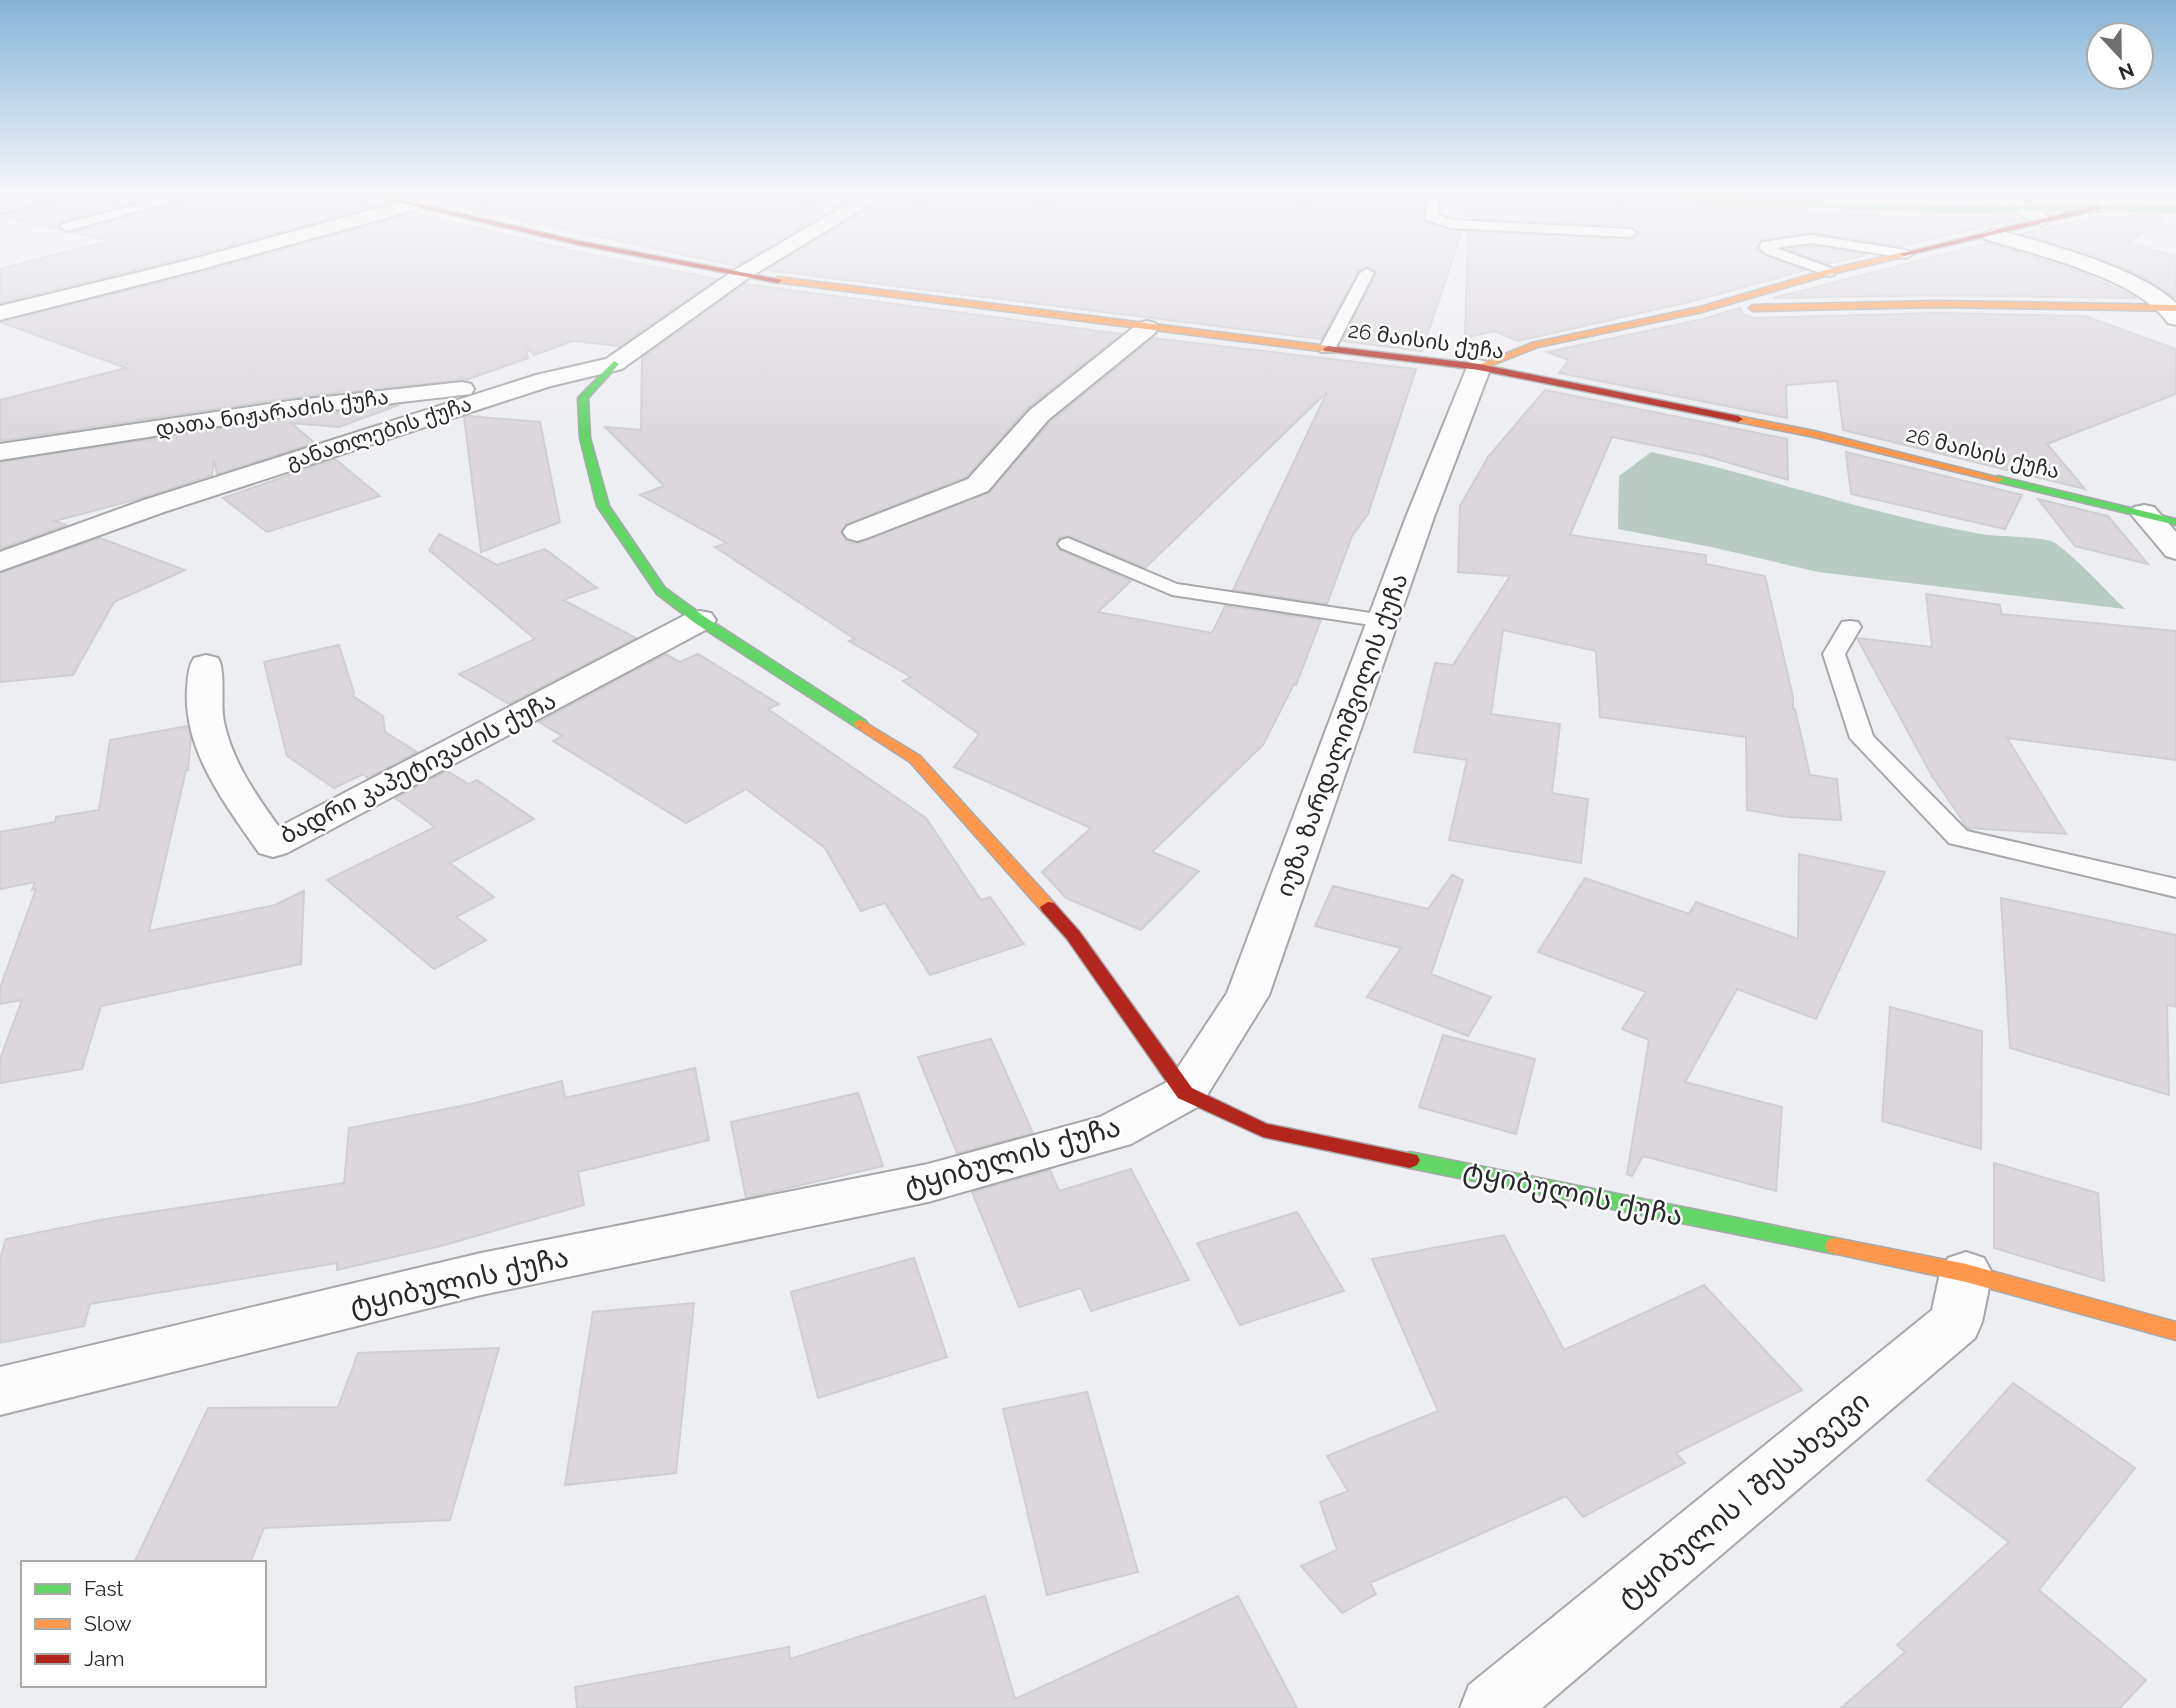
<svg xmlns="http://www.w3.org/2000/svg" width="2176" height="1708" viewBox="0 0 2176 1708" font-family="Raleway,'Noto Sans Georgian',sans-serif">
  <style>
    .forest { fill: #b8ccc3 }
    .building { fill: #dcd7dd; stroke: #cfcfd1; stroke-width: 2 }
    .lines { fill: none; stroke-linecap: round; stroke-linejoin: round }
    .lane-casing { stroke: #a7a8aa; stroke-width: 4 }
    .street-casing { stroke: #a7a8aa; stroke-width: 4 }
    .fast-casing { stroke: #a7a8aa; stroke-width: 3 }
    .slow-casing { stroke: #a7a8aa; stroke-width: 3 }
    .jam-casing { stroke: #a7a8aa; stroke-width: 3 }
    .lane { fill: #fcfcfd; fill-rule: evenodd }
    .street { fill: #fcfcfd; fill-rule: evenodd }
    .fast { fill: #63d668; fill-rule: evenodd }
    .slow { fill: #ff974d; fill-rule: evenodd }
    .jam { fill: #b3261e; fill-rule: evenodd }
    .labels { text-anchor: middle; stroke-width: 5; stroke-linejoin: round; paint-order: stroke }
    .far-street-label { font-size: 21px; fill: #28292b; stroke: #fff }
    .street-label { font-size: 24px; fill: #28292b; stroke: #fff }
    .near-street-label { font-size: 28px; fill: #28292b; stroke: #fff }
  </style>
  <rect width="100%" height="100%" fill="#edeef1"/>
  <path class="forest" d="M1651 452C1762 475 1869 514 1981 534 1997 537 2045 536 2055 543 2079 560 2103 588 2125 609L1818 572 1711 547 1618 529 1619 476Z"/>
  <g class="building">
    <path d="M78 195H166L61 221 58 226 59 230 1 216Z"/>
    <path d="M197 195H360L365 202 380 205 188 257 0 303V269L109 241 72 232 195 198Z"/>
    <path d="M507 195 552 201 570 195H739L841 205 737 266 465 208Z"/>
    <path d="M939 195H971L1055 203 1071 195H1098L1148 202 1154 195 1268 199 1424 211 1425 222 1462 231 1422 351 1342 341 1376 274 1368 267 1358 272 1321 339 767 270 870 207 886 209 902 200 927 203Z"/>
    <path d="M1607 195 1623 203 1956 219 2021 218 1900 246 1811 232 1762 239 1756 249 1765 256 1805 270 1697 300 1518 341 1494 331 1465 338 1468 231 1630 240 1639 234 1630 226 1468 218 1469 204 1607 211Z"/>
    <path d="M1795 195H1966L1971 201H1956Z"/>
    <path d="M2010 195H2099L2095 198 2028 200Z"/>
    <path d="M2126 195H2176V201L2123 199Z"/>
    <path d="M414 213 426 216 427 221 436 218 578 252 717 279 619 346 573 341 534 355 526 347 528 358 466 380 289 398 0 441V400L126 368 0 322 203 272Z"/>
    <path d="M2098 216 2165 218 2129 243 2176 256V298L2140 276 2116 265 2022 234Z"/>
    <path d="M1988 243 2083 273 2136 298 1937 295 1773 298Z"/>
    <path d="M1811 246 1867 255 1828 264 1787 249Z"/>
    <path d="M744 284 1121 334 1028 408 966 477 846 524 841 533 846 541 856 544 989 493 1050 422 1153 338 1416 369 1368 514 1352 536 1327 604 1233 590 1327 392 1145 568 1069 536 1060 537 1056 542 1060 550 1131 581 1098 612 1212 633 1225 606 1321 620 1296 685 1294 684 1263 745 1152 852 1199 871 1141 930 1066 898 1042 872 1091 828 954 767 979 734 903 681 911 677 849 641 855 639 715 547 727 543 640 495 664 486 605 427 641 430 642 358Z"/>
    <path d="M1740 308 1743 314 1753 318 1937 313 2085 316 2176 349V394L2047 444 2085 489 1843 430 1837 381 1786 385 1787 418 1559 373 1569 360 1547 352 1703 319Z"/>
    <path d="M1545 390 1787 439 1788 480 1706 456 1612 437 1570 535 1706 555V564L1765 576 1793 697V709H1795L1810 775 1837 779 1841 820 1788 817 1747 810 1746 737 1600 717 1596 651 1503 630 1491 714 1560 724 1552 793 1588 799 1581 863 1449 840 1467 760 1414 752 1435 663 1453 665 1510 576 1458 572 1460 506 1488 457Z"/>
    <path d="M399 405 339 427 291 423 315 443 217 474 214 460 212 475 138 499 55 521 66 525 0 549V462L289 418Z"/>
    <path d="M468 416 540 422 560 522 481 552 464 417Z"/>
    <path d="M1846 452 2022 495 2005 529 1851 494Z"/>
    <path d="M335 459 380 496 267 532 223 498Z"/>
    <path d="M2038 499 2108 516 2148 564 2075 546Z"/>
    <path d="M439 534 497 565 545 549 597 588 563 600 636 638 509 704 459 674 535 639 429 550Z"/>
    <path d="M100 538 185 570 114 602 73 675 0 682V573Z"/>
    <path d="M1926 594 2000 605 2001 614 2176 631V760L2007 738 2066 834 1968 828 1932 776 1857 638 1932 647Z"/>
    <path d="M339 645 354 693 353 696 383 716 385 732 417 752 368 778 363 774 334 788 287 756 264 662Z"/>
    <path d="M666 654 680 662 698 654 779 704 768 709 926 818 981 900 990 897 1024 944 930 975 885 903 861 911 825 848 746 789 686 823 553 741 562 736 539 722Z"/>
    <path d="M188 726 191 738 188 770H186L149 931 275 905 304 891 301 964 101 1006 82 1069 0 1083V1059L22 1000 0 1004V988L36 889 32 890 35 882 0 889V832L55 822 56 817 99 810 110 740Z"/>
    <path d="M447 771 469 784 477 780 534 819 450 863 494 897 456 917 486 940 434 969 327 880 435 827 395 798Z"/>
    <path d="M1799 854 1885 872 1816 1019 1737 989 1685 1082 1782 1107 1776 1191 1643 1156 1632 1176 1627 1174 1649 1040 1622 1029 1646 992 1538 952 1585 878 1689 914 1696 902 1798 939Z"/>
    <path d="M1452 875 1463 880 1431 974 1491 997 1468 1036 1367 997 1401 948 1315 926 1333 886 1428 909Z"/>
    <path d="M2001 898 2176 935V1007L2167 1005 2169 1095 2010 1048Z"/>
    <path d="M1890 1007 1982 1031 1981 1149 1882 1121Z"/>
    <path d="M1443 1035 1535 1059 1516 1134 1419 1107Z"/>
    <path d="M991 1039 1033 1133 957 1153 918 1057Z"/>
    <path d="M695 1068 709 1140 578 1172 584 1205 441 1246 337 1270V1263L90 1304 84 1326 0 1343V1258L6 1239 111 1218 344 1183 349 1128 471 1104 562 1081 565 1098Z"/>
    <path d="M858 1093 883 1166 746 1198 731 1122Z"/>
    <path d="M1994 1163 2098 1193 2104 1281 1994 1248Z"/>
    <path d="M1131 1169 1189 1280 1091 1311 1081 1288 1019 1307 972 1192 1050 1170 1059 1191Z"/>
    <path d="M1297 1212 1344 1291 1240 1325 1197 1243Z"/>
    <path d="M1504 1235 1564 1350 1704 1285 1802 1390 1676 1453 1685 1463 1583 1517 1566 1496 1370 1583 1376 1594 1342 1613 1301 1566 1337 1550 1320 1502 1348 1491 1327 1456 1438 1411 1372 1259Z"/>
    <path d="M914 1258 947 1357 818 1398 791 1292Z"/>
    <path d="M694 1303 676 1473 565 1485 593 1312Z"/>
    <path d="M499 1348 450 1520 264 1528 250 1563H134L208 1408 338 1407 358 1353Z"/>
    <path d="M2013 1383 2135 1468 2039 1590 2146 1680 2120 1708H1841L1905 1652 1897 1645 2009 1542 1927 1480Z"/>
    <path d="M1087 1392 1138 1572 1047 1595 1003 1409Z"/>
    <path d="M985 1596 1015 1699 1238 1596 1297 1708H577L575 1687 789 1647 790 1659Z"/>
  </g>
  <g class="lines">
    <defs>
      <g id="lane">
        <path d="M41 195H60L0 213V205Z"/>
        <path d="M175 195H194L67 231 60 227 62 224Z"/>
        <path d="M1427 195H1439L1438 215 1453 220 1630 229 1637 233 1630 237 1451 228 1426 220Z"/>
        <path d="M1811 235 1906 250 1913 254 1906 258 1811 243 1776 248 1834 269V275L1829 276 1767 254 1759 248 1762 242Z"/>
        <path d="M1367 269 1374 273 1335 349 1333 352H1321L1319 349 1360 273Z"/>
        <path d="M1068 538 1177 584 1384 615 1392 616 1395 621 1392 626 1384 627 1172 595 1061 548 1058 544 1061 540Z"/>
        <path d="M1850 621 1858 622 1861 627 1845 654 1873 736 1967 831 2176 879V897L1949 843 1850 738 1823 654 1842 622Z"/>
      </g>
      <g id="street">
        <path d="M863 195H885L747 279 622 369 551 386 164 512 0 571V552L144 500 536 375 606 359 733 271Z"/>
        <path d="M1969 195C1997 194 2033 196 2051 220L2042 226 2005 206 1972 199Z"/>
        <path d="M2103 195H2124L2105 211H2091L2089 207Z"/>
        <path d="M411 199 420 205 418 209 202 269 0 320V306L189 260Z"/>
        <path d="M1992 229C2041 241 2140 268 2176 303V325L2168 323C2137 278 2037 255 1985 239L1982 235Z"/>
        <path d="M1147 321 1155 323 1158 328 1155 333 1048 420 988 491 867 538 857 541 847 538 843 532 847 526 968 479 1030 410 1139 323Z"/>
        <path d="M1479 360 1487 362 1491 367 1434 517 1269 995 1201 1105 1131 1144 928 1202 481 1295 0 1415V1367L481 1253 928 1164 1100 1117 1169 1081 1227 993 1406 517 1467 367 1471 362Z"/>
        <path d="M462 382 471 384 474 389 471 394 289 415 0 460V444L289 401Z"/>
        <path d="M2144 505 2154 507 2176 532V559L2166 556 2130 513 2134 507Z"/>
        <path d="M700 611 711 613 716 620 711 627 287 853 273 857 259 853C226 805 183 751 187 689 188 678 188 667 194 658L206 655 218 658C226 670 220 704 224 722 232 761 256 795 279 827L689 613Z"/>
        <path d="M1966 1252 1984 1258 1992 1273 1982 1322 1975 1338 1542 1708H1460L1469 1685 1932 1310 1940 1273 1948 1258Z"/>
      </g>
      <g id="fast">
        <path d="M1619 195H1666L1956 208 2098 205 2176 208V212L2098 209 1956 212 1623 197Z"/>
        <path d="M614 361 619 364 588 398 590 438 609 506 665 588 705 617 866 721 868 724 866 727H856L695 623 657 594 597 506 580 438 578 398Z"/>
        <path d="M1998 476 2176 519V525L1994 481 1992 479Z"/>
        <path d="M1410 1152 1835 1238 1842 1240 1845 1246 1842 1252 1835 1254 1410 1168 1403 1165 1400 1160 1403 1155Z"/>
      </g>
      <g id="slow">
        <path d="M1904 252H1907V256L1832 274 1702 312 1538 347 1482 369 1474 367 1532 343 1700 307 1826 270Z"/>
        <path d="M778 277 1328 346 1333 349 1328 352 775 282 774 280Z"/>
        <path d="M1937 301 2176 305V311L1937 307 1753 311 1749 308 1753 305Z"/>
        <path d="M1738 416 1814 431 2004 479 1998 482 1814 437 1734 421 1733 419Z"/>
        <path d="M861 720 920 756 1054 903 1056 907 1054 911H1042L910 762 856 727 854 724 856 721Z"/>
        <path d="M1835 1238 1966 1264 2176 1322V1340L1966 1282 1828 1252 1825 1246 1828 1240Z"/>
      </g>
      <g id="jam">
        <path d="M368 195H380L579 241 782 280 778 283 579 245Z"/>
        <path d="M2098 205 2101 209 1904 256 1900 254Z"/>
        <path d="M1328 346 1479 364 1738 416 1743 419 1738 422 1479 370 1325 351 1323 349Z"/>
        <path d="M1048 902 1054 903 1079 931 1192 1088 1267 1124 1417 1155 1420 1160 1417 1165 1410 1168 1263 1137 1178 1098 1067 939 1042 911 1040 907Z"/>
      </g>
    </defs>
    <use href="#lane" class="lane-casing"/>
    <use href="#street" class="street-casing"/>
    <use href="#fast" class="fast-casing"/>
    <use href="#slow" class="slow-casing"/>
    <use href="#jam" class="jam-casing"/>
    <use href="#lane" class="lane"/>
    <use href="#street" class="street"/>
    <use href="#fast" class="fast"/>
    <use href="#slow" class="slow"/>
    <use href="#jam" class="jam"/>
  </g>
  <linearGradient id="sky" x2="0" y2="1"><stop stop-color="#87b4d6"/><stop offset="0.45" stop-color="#f7f7f9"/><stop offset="1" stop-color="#f7f7f9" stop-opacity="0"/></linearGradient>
  <rect width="2176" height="434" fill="url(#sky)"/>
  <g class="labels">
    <g class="far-street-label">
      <text transform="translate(1426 341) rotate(8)" y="7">26 მაისის ქუჩა</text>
      <text transform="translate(272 413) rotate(-8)" y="7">დათა ნიჟარაძის ქუჩა</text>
      <text transform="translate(379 433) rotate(-18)" y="7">განათლების ქუჩა</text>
      <text transform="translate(1983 453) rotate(14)" y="7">26 მაისის ქუჩა</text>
    </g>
    <g class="street-label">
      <text transform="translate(1342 735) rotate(-70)" y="8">იუზა ზარდალიშვილის ქუჩა</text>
      <text transform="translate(418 768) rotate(-27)" y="8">ბადრი კაპეტივაძის ქუჩა</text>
    </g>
    <g class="near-street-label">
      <text transform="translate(1012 1156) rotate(-16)" y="10">ტყიბულის ქუჩა</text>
      <text transform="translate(1573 1193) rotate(12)" y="10">ტყიბულის ქუჩა</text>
      <text transform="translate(459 1281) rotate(-13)" y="10">ტყიბულის ქუჩა</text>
      <text transform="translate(1743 1499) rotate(-40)" y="10">ტყიბულის I შესახვევი</text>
    </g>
  </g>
  <rect x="21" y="1561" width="245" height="126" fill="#ffffff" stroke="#a9a9aa" stroke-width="2"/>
  <rect x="35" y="1584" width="35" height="10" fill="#63d668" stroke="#a9a9aa" stroke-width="2"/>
  <text x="84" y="1596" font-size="21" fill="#28292b">Fast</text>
  <rect x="35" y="1619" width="35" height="10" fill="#ff974d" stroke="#a9a9aa" stroke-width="2"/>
  <text x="84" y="1631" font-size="21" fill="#28292b">Slow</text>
  <rect x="35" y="1654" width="35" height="10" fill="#b3261e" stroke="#a9a9aa" stroke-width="2"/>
  <text x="84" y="1666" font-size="21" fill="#28292b">Jam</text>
  <g transform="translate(2120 56) rotate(158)"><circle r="33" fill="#ffffff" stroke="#a9a9aa" stroke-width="2"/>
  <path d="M0-5L12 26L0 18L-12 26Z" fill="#6d6e70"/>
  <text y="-10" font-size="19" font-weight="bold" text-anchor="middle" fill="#28292b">N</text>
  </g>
</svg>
